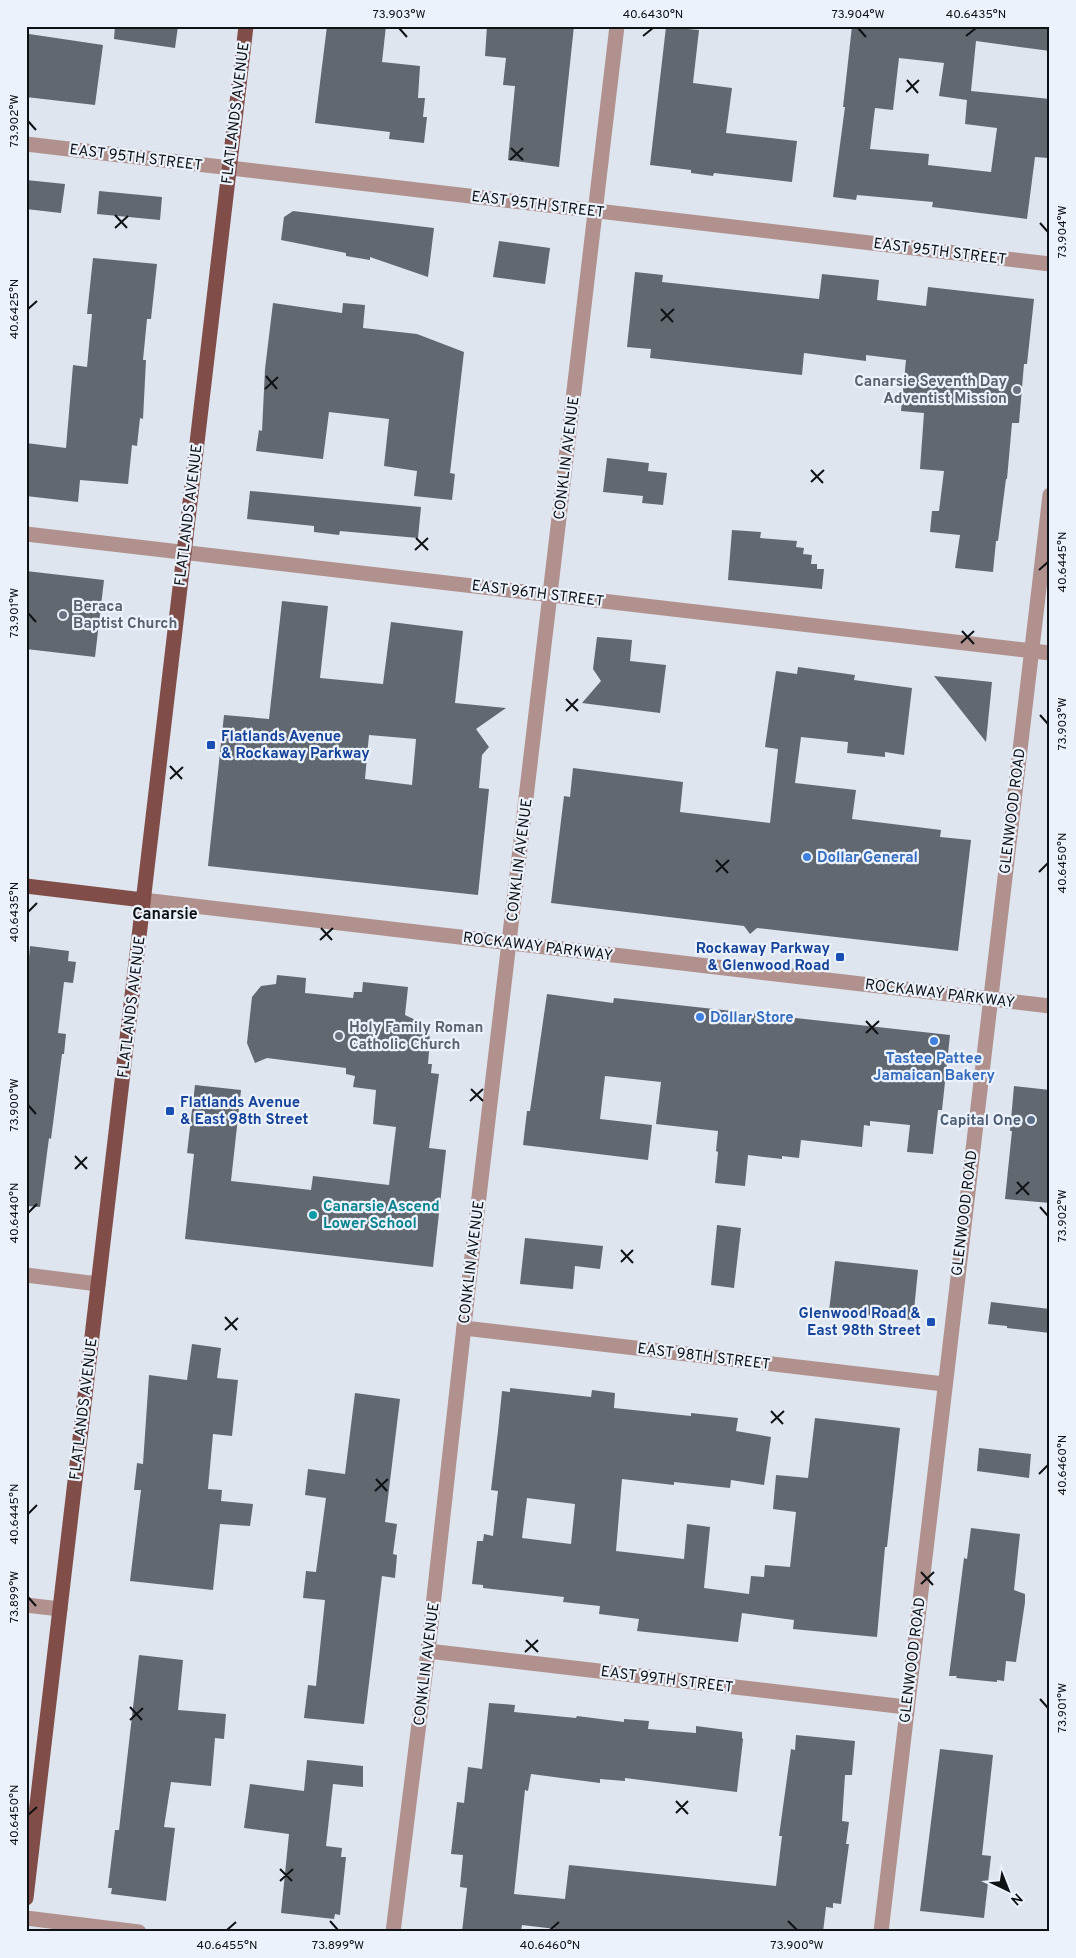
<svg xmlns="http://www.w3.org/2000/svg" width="1076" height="1958" viewBox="0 0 1076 1958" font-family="Overpass,sans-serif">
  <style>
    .building { fill: #626870; fill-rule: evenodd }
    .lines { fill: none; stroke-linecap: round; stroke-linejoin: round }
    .minor { stroke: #b0918e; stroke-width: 15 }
    .major { stroke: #804d49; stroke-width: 15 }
    .ticks { fill: none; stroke: #0f1215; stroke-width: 2 }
    .worship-dot { fill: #6b7280; stroke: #ebf2fb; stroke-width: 2 }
    .transit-dot { fill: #1a4fb4; stroke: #ebf2fb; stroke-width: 2 }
    .shop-dot { fill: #3f7fe0; stroke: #ebf2fb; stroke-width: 2 }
    .service-dot { fill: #5c6f8a; stroke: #ebf2fb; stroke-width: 2 }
    .culture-dot { fill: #0f9aa8; stroke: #ebf2fb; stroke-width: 2 }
    .labels { text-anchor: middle; stroke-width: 4.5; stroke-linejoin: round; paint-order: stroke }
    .street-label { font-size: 15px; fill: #0f1215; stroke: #ebf2fb }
    .worship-label { font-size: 15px; font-weight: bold; fill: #5b616d; stroke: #ebf2fb; text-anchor: start }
    .transit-label { font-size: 15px; font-weight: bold; fill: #164399; stroke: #ebf2fb; text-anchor: start }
    .shop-label { font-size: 15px; font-weight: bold; fill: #366cbe; stroke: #ebf2fb; text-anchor: start }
    .service-label { font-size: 15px; font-weight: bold; fill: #4e5e75; stroke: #ebf2fb; text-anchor: end }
    .culture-label { font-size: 15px; font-weight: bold; fill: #0d838f; stroke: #ebf2fb; text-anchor: start }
    .neighbourhood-label { font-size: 16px; font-weight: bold; fill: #0f1215; stroke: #ebf2fb }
    .neatline { fill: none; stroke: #0f1215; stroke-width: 2 }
    .ticks-label { font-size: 12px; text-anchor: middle; fill: #0f1215 }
  </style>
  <rect width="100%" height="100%" fill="#dee5ee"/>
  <g class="building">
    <path d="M115 26H178L175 48 114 39Z"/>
    <path d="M327 26H386L382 62 420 66 418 98H425L423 117H427L424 143 389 139 390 132 315 123Z"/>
    <path d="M487 26H574L559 167 508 160 515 86 503 85 506 58 485 56Z"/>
    <path d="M852 26H1050V51L976 41 971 91 1050 99 1048 158 1035 157 1027 219 932 207 933 202 857 195 856 200 833 197 845 107H843ZM899 58 944 63 939 96 967 100 965 124 997 128 991 172 928 165 929 154 870 149 875 108 893 110Z"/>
    <path d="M666 27 699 30 693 83 732 88 726 133 797 141 792 182 714 173 713 176 691 173V170L650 165Z"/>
    <path d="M29 34 103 45 95 105 26 97V60Z"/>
    <path d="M26 180 65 184 61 213 26 209Z"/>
    <path d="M99 191 162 197 160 220 97 214Z"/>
    <path d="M293 211 434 228 428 277 370 257V260L346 256V253L281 240 284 217Z"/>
    <path d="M499 241 550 248 545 284 493 277Z"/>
    <path d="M93 258 157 264 151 319H147L143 360H146L143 419 140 418 137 446 132 445 128 484 80 480 78 502 26 496V443L66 448 73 365 87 367 92 314H87Z"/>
    <path d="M635 272 663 275 662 282 819 299 822 274 879 280 877 300 926 306 928 287 1034 299 1027 364H1024L1019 423H1012L1007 479H1006L998 541H996L993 572 955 568 960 535 930 532 932 511H939L944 471 920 469 924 413 901 411 906 360 866 355V361L804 353 802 375 650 358 651 349 627 347Z"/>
    <path d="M273 303 342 313 343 303 365 305 363 328 417 334 464 352 450 473 455 474 452 500 414 496 417 471 384 466 389 419 329 412 323 459 256 451 259 430 262 431 265 369Z"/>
    <path d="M607 458 649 463 648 471 667 473 663 505 642 503 643 496 603 492Z"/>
    <path d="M250 491 421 507 418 538 340 531 339 535 314 532V526L247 519Z"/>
    <path d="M732 530 761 532 760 538 797 541 796 547 804 548 803 554 812 555 811 564H817V569H824L822 589 728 580Z"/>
    <path d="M26 571 104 580 95 657 26 649Z"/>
    <path d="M282 601 328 606 320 678 383 684 391 622 463 631 455 703 506 708 476 729 489 747 482 755 479 788 489 789 478 895 208 866 224 715 269 719ZM369 735 416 739 412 785 365 779Z"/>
    <path d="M597 637 632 640 630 661 666 665 660 713 582 703 601 681 593 669Z"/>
    <path d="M798 667 855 675 854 680 912 688 904 755 885 752V757L847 753 848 742 801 737 795 783 856 790 852 819 941 830 940 837 971 840 958 951 757 928 750 934 744 926 551 903 564 796 570 797 573 768 683 782 680 812 770 823 778 749 765 747 776 671 797 674Z"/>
    <path d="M934 676 992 682 986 742Z"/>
    <path d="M30 946 69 951 68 961 76 962 73 983 64 982 58 1033 66 1034 64 1054H62L51 1139 49 1138 40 1207 26 1206V957H29Z"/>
    <path d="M277 975 306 978 305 993 353 998 354 992H362L363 982 408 987 405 1015 422 1023 428 1030 430 1039 428 1064H432L431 1073 439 1074 429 1148 446 1150 433 1267 185 1239 194 1154 187 1153 195 1085 241 1090 231 1181 311 1190 313 1176 389 1185 396 1127 373 1124 376 1090 353 1087 355 1076 346 1074V1068L267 1058 255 1063 247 1043 252 997 261 986 276 984Z"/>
    <path d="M547 994 613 1003 614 998 950 1035 942 1110H938L933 1154 907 1152 910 1125 870 1121V1126L864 1125 862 1147 801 1140 799 1158 782 1156V1159L748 1155 745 1186 715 1183 718 1152 716 1151 718 1131 656 1124 661 1082 605 1076 600 1119 652 1125 648 1160 523 1145 527 1111H530Z"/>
    <path d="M1014 1086 1050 1090V1203L1005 1199 1012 1131H1010Z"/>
    <path d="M717 1225 741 1228 734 1288 711 1285Z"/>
    <path d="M525 1238 603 1246 600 1269 575 1266 573 1289 520 1284Z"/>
    <path d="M835 1261 918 1270 913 1320 829 1311Z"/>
    <path d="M991 1302 1050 1309V1333L1007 1328V1326L988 1324Z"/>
    <path d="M192 1344 221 1348 217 1378 238 1380 232 1436 213 1434 208 1489 222 1490 221 1501 253 1504 250 1526 220 1524 213 1590 130 1581 141 1490H134L137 1463 143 1464 149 1375 187 1380Z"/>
    <path d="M510 1388 591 1397 592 1390 615 1393 614 1408 691 1416V1413L738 1418 736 1431 771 1437 764 1485 731 1480 730 1488 674 1482V1485L622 1479 616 1551 684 1559 687 1524 710 1527 704 1588 749 1594 751 1576 764 1577 765 1565 790 1567 796 1512 773 1509 776 1475 808 1478 815 1418 900 1428 887 1547H885L877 1637 793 1629 794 1620 742 1613 738 1642 637 1631 639 1619 599 1614 600 1606 563 1602 564 1597 483 1588V1585L472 1584 477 1541H483L484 1534 493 1536 498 1491 491 1490 498 1431 502 1391 510 1392ZM527 1498 575 1504 571 1544 522 1538Z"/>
    <path d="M355 1393 400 1399 385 1522 397 1524 393 1554 397 1555 395 1578 382 1576 364 1724 304 1718 308 1685 316 1686 325 1600 303 1598 306 1571 316 1572 326 1498 305 1495 308 1469 345 1474Z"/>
    <path d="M979 1448 1031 1454 1029 1478 977 1471Z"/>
    <path d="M971 1528 1020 1534 1014 1590 1025 1594V1602L1016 1662 1006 1661 1004 1681 997 1680V1682L956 1678 957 1676H949L964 1558 967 1559Z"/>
    <path d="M139 1655 183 1660 178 1710 226 1714 224 1739 215 1738 211 1786 171 1782 164 1827 175 1828 166 1901 111 1894 112 1888H108L115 1830H119Z"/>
    <path d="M489 1703 515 1705 514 1712 576 1718 577 1716 624 1722V1719L649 1721 648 1729 696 1733V1726L742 1732V1738L743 1739 737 1792 625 1778V1781L600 1779V1783L531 1774 528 1791 525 1790 514 1894 565 1899 569 1865 776 1886 782 1836H779L791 1749 795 1750 796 1735 855 1741 852 1775H845L842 1821 849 1822 846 1844H849L841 1904 833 1903V1908L826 1907 823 1932H581L522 1925 521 1932H462L467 1888 460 1887 463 1855 451 1854 457 1802 464 1803 468 1767 482 1769Z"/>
    <path d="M940 1749 993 1755 982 1855 991 1856 984 1918 920 1911Z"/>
    <path d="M307 1760 363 1766V1787L333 1784 326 1846 342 1848 341 1857H346L340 1915 335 1914 334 1919 281 1913 289 1834 244 1828 250 1784 304 1791Z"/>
  </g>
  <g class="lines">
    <g class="minor">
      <path d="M26 144 1050 264"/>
      <path d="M26 534 1050 653"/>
      <path d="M143 900 1050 1006"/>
      <path d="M26 1275 98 1284"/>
      <path d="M464 1328 944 1384"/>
      <path d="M26 1605 60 1609"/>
      <path d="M428 1651 906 1707"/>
      <path d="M26 1918 139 1932"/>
      <path d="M393 1932 428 1651 468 1290 617 26"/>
      <path d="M881 1932 1050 495"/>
    </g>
    <g class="major">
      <path d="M26 886 143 900"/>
      <path d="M26 1898 246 26"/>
    </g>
  </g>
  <path class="ticks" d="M399 28 407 37M858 28 866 37M643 36 653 28M966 36 976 28M907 80 918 93M906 92 919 80M28 121 36 130M511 148 523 160M510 160 523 148M115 215 127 228M1040 223 1048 232M115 228 128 216M28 309 37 301M661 309 673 322M661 321 674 309M266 376 277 389M265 389 278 377M811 470 823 483M811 482 824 470M416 538 428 550M415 550 428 538M1039 570 1048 562M28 613 36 622M962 631 974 644M961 643 974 631M566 699 578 711M566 711 578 699M1040 715 1048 724M170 766 182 779M170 779 183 767M716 860 728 873M716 872 729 860M1039 872 1048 863M28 912 37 903M321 928 332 940M320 940 333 928M866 1021 878 1034M866 1033 879 1021M471 1089 483 1101M470 1101 483 1089M28 1105 36 1114M75 1156 87 1169M75 1169 87 1157M1017 1182 1029 1195M1016 1194 1029 1182M1040 1207 1048 1216M28 1213 37 1204M621 1250 633 1263M621 1262 633 1250M225 1317 237 1330M225 1330 238 1318M771 1411 783 1424M771 1423 784 1411M1039 1474 1048 1465M376 1479 387 1491M375 1491 388 1479M28 1514 37 1505M921 1572 933 1585M921 1584 934 1572M28 1597 36 1606M526 1640 538 1652M525 1652 538 1640M1040 1699 1048 1708M130 1707 142 1720M130 1720 143 1708M676 1801 688 1814M676 1813 688 1801M28 1815 37 1807M280 1869 292 1881M280 1881 293 1869M330 1921 338 1930M788 1921 797 1930M227 1930 236 1922M550 1930 559 1922"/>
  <g class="worship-dot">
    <circle cx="1017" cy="390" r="5"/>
    <circle cx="63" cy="615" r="5"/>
    <circle cx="339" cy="1036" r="5"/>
  </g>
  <g class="transit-dot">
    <rect x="206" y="740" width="10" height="10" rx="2.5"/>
    <rect x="835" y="952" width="10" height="10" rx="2.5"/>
    <rect x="165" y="1106" width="10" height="10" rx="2.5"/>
    <rect x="926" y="1317" width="10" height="10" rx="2.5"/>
  </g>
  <g class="shop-dot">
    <circle cx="807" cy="857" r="5"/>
    <circle cx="700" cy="1017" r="5"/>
    <circle cx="934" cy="1041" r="5"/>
  </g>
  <circle class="service-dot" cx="1031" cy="1120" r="5"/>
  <circle class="culture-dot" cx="313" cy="1215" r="5"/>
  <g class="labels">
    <g class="street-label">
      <text transform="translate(235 113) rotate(-83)" y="5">FLATLANDS AVENUE</text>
      <text transform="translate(136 157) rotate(7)" y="5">EAST 95TH STREET</text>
      <text transform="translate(538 204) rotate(7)" y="5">EAST 95TH STREET</text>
      <text transform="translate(940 251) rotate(7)" y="5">EAST 95TH STREET</text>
      <text transform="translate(566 458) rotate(-83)" y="5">CONKLIN AVENUE</text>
      <text transform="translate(188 515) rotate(-83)" y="5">FLATLANDS AVENUE</text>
      <text transform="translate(538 593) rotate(7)" y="5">EAST 96TH STREET</text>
      <text transform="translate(1012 811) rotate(-83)" y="5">GLENWOOD ROAD</text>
      <text transform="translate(519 860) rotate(-83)" y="5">CONKLIN AVENUE</text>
      <text transform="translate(538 946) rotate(7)" y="5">ROCKAWAY PARKWAY</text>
      <text transform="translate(940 993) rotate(7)" y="5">ROCKAWAY PARKWAY</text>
      <text transform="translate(131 1007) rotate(-83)" y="5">FLATLANDS AVENUE</text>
      <text transform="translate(964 1213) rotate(-83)" y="5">GLENWOOD ROAD</text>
      <text transform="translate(471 1262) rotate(-83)" y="5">CONKLIN AVENUE</text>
      <text transform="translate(704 1356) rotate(7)" y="5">EAST 98TH STREET</text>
      <text transform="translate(83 1409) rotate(-83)" y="5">FLATLANDS AVENUE</text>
      <text transform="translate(912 1660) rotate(-83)" y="5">GLENWOOD ROAD</text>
      <text transform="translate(426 1664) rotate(-83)" y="5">CONKLIN AVENUE</text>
      <text transform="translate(667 1679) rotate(7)" y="5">EAST 99TH STREET</text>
    </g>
    <g class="worship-label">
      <text x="1007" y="386" text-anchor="end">Canarsie Seventh Day<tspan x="1007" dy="17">Adventist Mission</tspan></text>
      <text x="73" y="611">Beraca<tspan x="73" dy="17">Baptist Church</tspan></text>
      <text x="349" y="1032">Holy Family Roman<tspan x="349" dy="17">Catholic Church</tspan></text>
    </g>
    <g class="transit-label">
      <text x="221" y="741">Flatlands Avenue<tspan x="221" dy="17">&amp; Rockaway Parkway</tspan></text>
      <text x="830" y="953" text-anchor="end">Rockaway Parkway<tspan x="830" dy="17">&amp; Glenwood Road</tspan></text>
      <text x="180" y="1107">Flatlands Avenue<tspan x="180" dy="17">&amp; East 98th Street</tspan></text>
      <text x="921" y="1318" text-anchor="end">Glenwood Road &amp;<tspan x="921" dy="17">East 98th Street</tspan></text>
    </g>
    <g class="shop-label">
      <text x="817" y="862">Dollar General</text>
      <text x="710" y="1022">Dollar Store</text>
      <text x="934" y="1063" text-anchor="middle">Tastee Pattee<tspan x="934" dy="17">Jamaican Bakery</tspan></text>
    </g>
    <g class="service-label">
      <text x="1021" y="1125">Capital One</text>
    </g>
    <g class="culture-label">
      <text x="323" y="1211">Canarsie Ascend<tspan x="323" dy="17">Lower School</tspan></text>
    </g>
    <g class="neighbourhood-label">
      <text x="165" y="919">Canarsie</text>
    </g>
  </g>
  <rect width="1076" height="1958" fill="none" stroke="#ebf2fb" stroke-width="55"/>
  <g transform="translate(1008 1890) rotate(137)" stroke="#ebf2fb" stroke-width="4" paint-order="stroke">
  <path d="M0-4L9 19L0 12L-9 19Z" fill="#0f1215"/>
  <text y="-8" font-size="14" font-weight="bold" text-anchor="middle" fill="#0f1215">N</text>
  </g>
  <rect x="28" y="28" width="1020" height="1902" class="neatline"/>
  <g class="ticks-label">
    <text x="399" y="18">73.903°W</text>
    <text x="653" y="18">40.6430°N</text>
    <text x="858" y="18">73.904°W</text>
    <text x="976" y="18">40.6435°N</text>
    <text transform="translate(14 121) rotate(-90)" y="4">73.902°W</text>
    <text transform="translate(1062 232) rotate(-90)" y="4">73.904°W</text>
    <text transform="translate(14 309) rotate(-90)" y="4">40.6425°N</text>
    <text transform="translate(1062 562) rotate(-90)" y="4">40.6445°N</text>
    <text transform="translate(14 613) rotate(-90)" y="4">73.901°W</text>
    <text transform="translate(1062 724) rotate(-90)" y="4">73.903°W</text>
    <text transform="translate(1062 863) rotate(-90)" y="4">40.6450°N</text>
    <text transform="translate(14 912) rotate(-90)" y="4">40.6435°N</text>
    <text transform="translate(14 1105) rotate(-90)" y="4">73.900°W</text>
    <text transform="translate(14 1213) rotate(-90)" y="4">40.6440°N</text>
    <text transform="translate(1062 1216) rotate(-90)" y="4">73.902°W</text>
    <text transform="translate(1062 1465) rotate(-90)" y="4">40.6460°N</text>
    <text transform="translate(14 1514) rotate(-90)" y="4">40.6445°N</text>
    <text transform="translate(14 1597) rotate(-90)" y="4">73.899°W</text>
    <text transform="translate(1062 1708) rotate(-90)" y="4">73.901°W</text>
    <text transform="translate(14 1815) rotate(-90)" y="4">40.6450°N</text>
    <text x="227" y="1949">40.6455°N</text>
    <text x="338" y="1949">73.899°W</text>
    <text x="550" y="1949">40.6460°N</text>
    <text x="797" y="1949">73.900°W</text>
  </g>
</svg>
